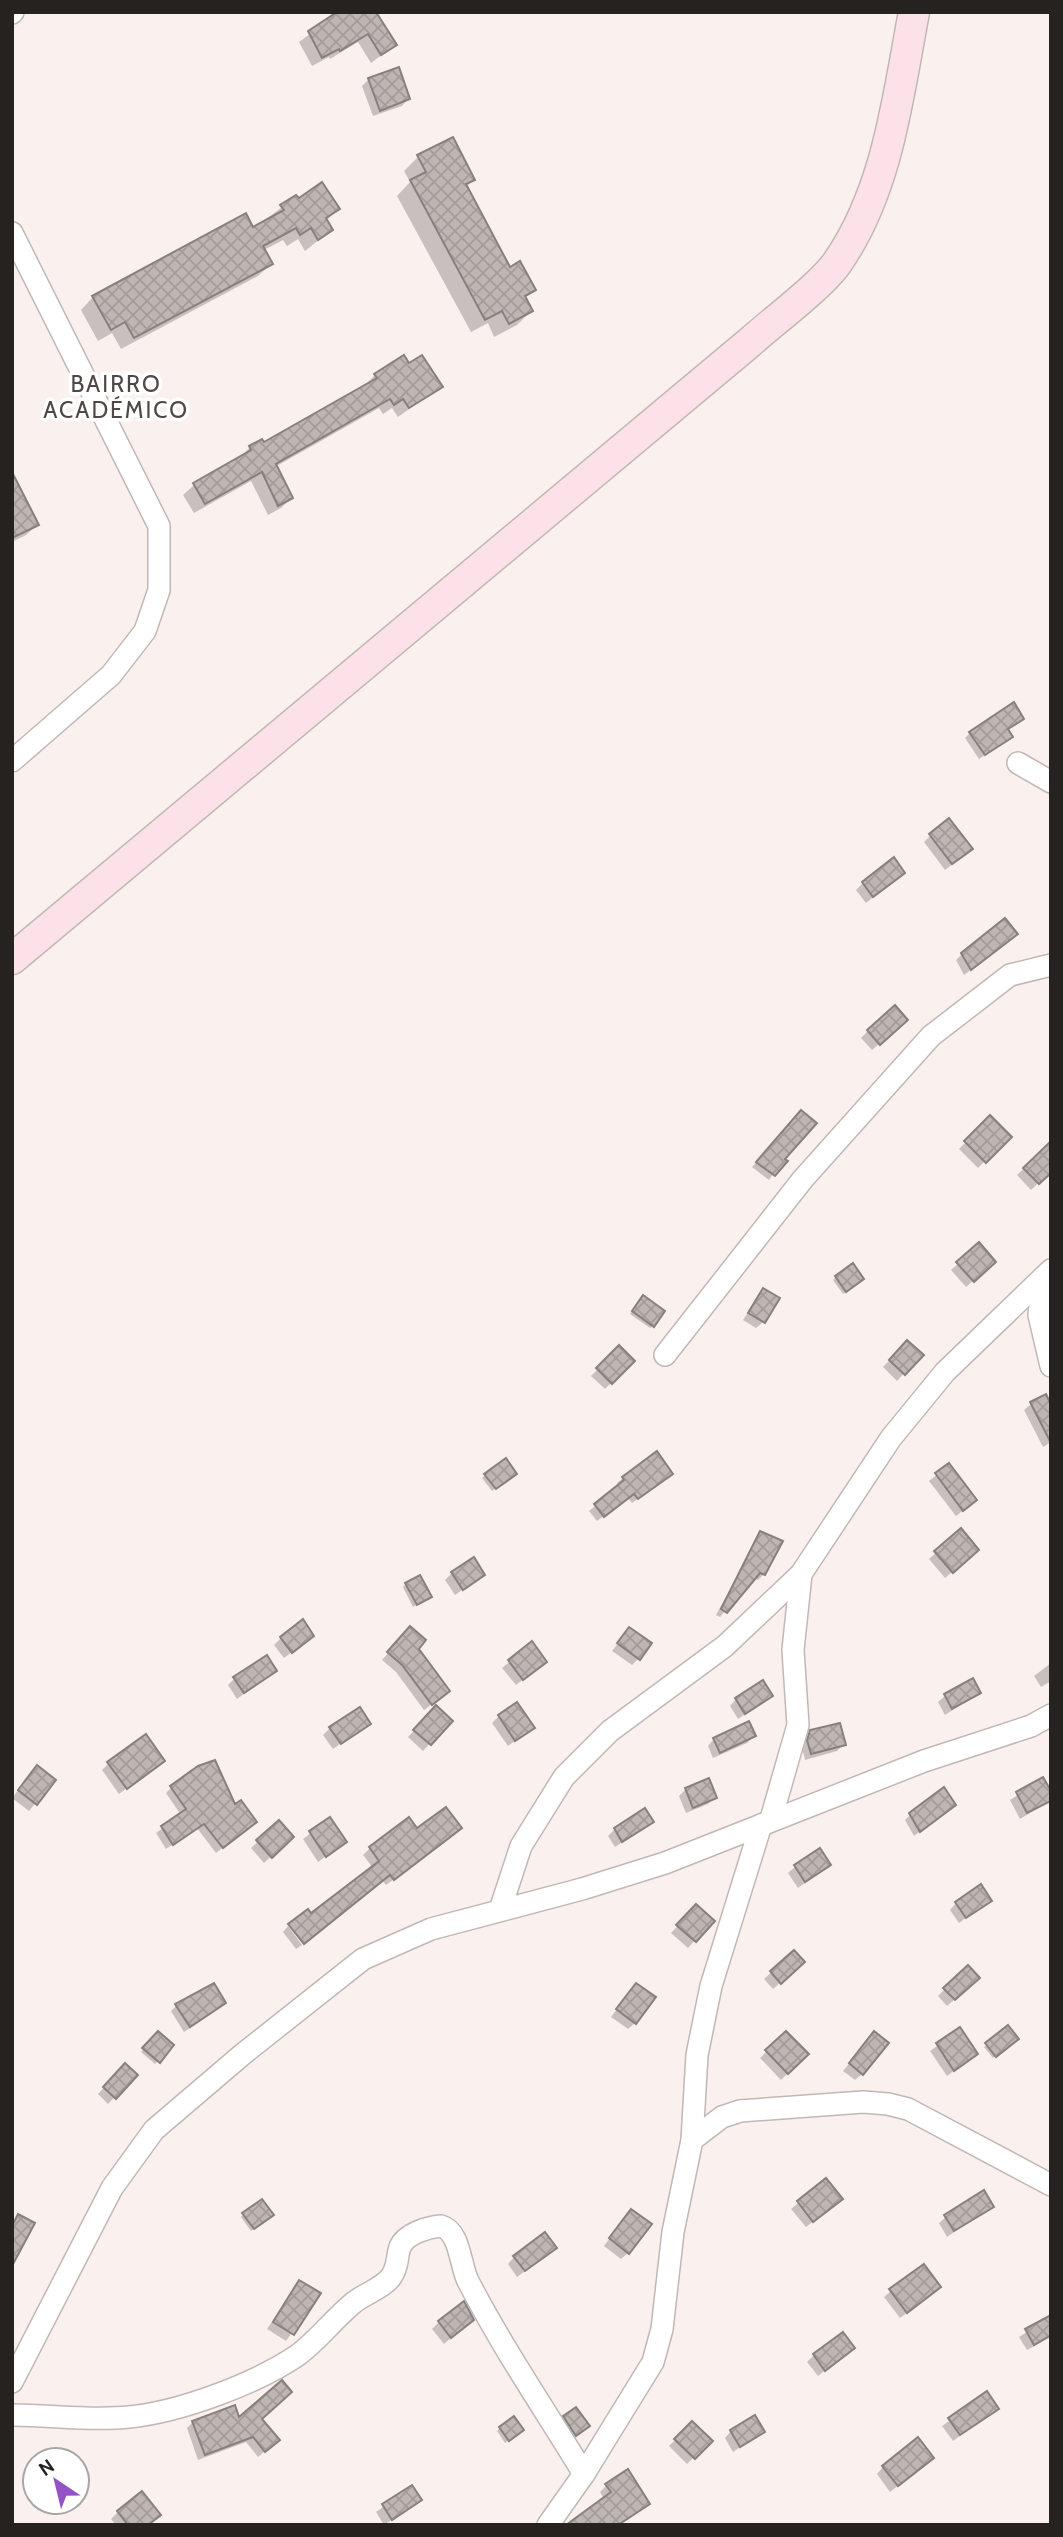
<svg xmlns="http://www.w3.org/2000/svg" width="1063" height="2537" viewBox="0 0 1063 2537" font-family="Cabin,sans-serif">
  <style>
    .shadow { fill: #0003 }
    .building { fill: url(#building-cross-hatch); stroke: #88807d; stroke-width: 2 }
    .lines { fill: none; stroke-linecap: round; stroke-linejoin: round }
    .street-casing { stroke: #c1b8b5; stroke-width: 24 }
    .secondary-casing { stroke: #c1b8b5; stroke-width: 33 }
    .street { stroke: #fff; stroke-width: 21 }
    .secondary { stroke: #fce2e8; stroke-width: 30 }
    .labels { text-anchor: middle; stroke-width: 7; stroke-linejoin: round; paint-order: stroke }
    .neighbourhood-label { font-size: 23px; letter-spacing: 2px; fill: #504846; stroke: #fff }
  </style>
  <defs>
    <pattern id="building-cross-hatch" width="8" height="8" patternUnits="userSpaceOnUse" patternTransform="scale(1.75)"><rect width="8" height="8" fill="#beb6b2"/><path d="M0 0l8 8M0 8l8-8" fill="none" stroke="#a39c99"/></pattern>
  </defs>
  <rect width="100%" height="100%" fill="#faf1ee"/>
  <g class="shadow">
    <path d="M340 12 395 45 371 63 358 42 330 59 329 57 312 66 299 42Z"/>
    <path d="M369 79 408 99 402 106 373 116 362 86Z"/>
    <path d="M452 139 473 180 466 187 509 269 533 290 524 299 531 311 517 325 494 337 488 323 471 332 397 196 410 182 404 171 418 157Z"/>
    <path d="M282 207 338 209 326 221 331 230 305 251 298 239 287 246 283 240 264 250 271 264 258 276 121 349 112 333 98 341 81 310 93 297 252 230Z"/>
    <path d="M408 366 440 387 398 417 392 408 383 414 379 408 275 467 291 498 281 508 268 515 251 481 194 513 183 495 194 485 240 458 250 447 264 445 365 385 375 375Z"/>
    <path d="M12 476 37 525 26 535 12 542Z"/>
    <path d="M1022 718 1006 730 1005 742 979 759 965 738 970 733Z"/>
    <path d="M930 836 964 855 945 870 924 842Z"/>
    <path d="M903 873 866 903 856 890 863 883Z"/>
    <path d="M1010 940 964 975 956 960 962 954Z"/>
    <path d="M899 1027 872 1050 861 1038 868 1031Z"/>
    <path d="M796 1117 783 1159 769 1180 752 1167Z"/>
    <path d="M990 1118 1009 1137 978 1168 959 1149Z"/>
    <path d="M1046 1147 1051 1171 1031 1190 1017 1175Z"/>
    <path d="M958 1264 987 1268 966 1287 951 1270Z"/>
    <path d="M836 1277 859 1282 843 1294 833 1280Z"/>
    <path d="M763 1290V1322L756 1328 743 1320Z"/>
    <path d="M640 1300 653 1326 650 1328 630 1314Z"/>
    <path d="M907 1342 921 1355 897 1381 883 1367Z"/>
    <path d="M619 1348 633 1361 605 1389 591 1376Z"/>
    <path d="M1031 1404 1051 1442 1043 1447 1024 1410Z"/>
    <path d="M505 1461 512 1477 492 1491 482 1478Z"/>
    <path d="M949 1465 969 1506 956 1516 929 1481Z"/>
    <path d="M623 1478 665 1479 632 1503 628 1498 597 1521 589 1511 619 1486 617 1483Z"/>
    <path d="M960 1531 970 1557 945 1578 929 1559Z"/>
    <path d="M761 1533 764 1574 758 1580 754 1578 720 1617 716 1615Z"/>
    <path d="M452 1573 483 1575 455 1595 445 1580Z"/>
    <path d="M406 1584 430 1597 413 1607 403 1587Z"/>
    <path d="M629 1629 639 1658 632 1665 612 1651Z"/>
    <path d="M404 1635 417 1649 441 1698 424 1710 396 1672 382 1660Z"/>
    <path d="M281 1638 305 1642 284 1658 274 1645Z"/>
    <path d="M531 1644 538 1668 516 1685 502 1668Z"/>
    <path d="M1051 1663V1681L1041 1687 1034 1676Z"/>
    <path d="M275 1671 237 1699 228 1685 234 1679Z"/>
    <path d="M979 1693 945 1715 938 1702 945 1696Z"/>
    <path d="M771 1696 738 1719 730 1706 736 1699Z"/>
    <path d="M436 1708 451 1721 423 1751 408 1737Z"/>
    <path d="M499 1716 532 1728 508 1746 492 1723Z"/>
    <path d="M369 1724 333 1749 323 1735 330 1728Z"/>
    <path d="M811 1732 844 1744 837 1751 805 1760 802 1747Z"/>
    <path d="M754 1736 747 1743 713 1758 708 1746 714 1739Z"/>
    <path d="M163 1761 119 1794 102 1770 109 1763Z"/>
    <path d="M31 1774 54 1780 29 1811 12 1798Z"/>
    <path d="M1042 1780 1051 1800 1020 1819 1010 1800Z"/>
    <path d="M172 1787 234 1807 249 1828 216 1853 197 1828 166 1849 156 1833 181 1815 166 1793Z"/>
    <path d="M686 1789 715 1797 708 1804 686 1813 679 1796Z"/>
    <path d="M948 1810 914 1836 905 1820 911 1814Z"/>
    <path d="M329 1819 345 1842 318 1862 303 1839Z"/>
    <path d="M279 1822 285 1844 264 1863 251 1848Z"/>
    <path d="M651 1822 615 1847 608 1836 615 1829Z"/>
    <path d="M417 1831 453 1835 386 1885 382 1880 311 1916 373 1868 363 1855 370 1848Z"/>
    <path d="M829 1865 798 1888 788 1873 795 1867Z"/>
    <path d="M990 1900 959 1923 950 1910 956 1903Z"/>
    <path d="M696 1907 712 1921 688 1948 671 1933Z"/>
    <path d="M288 1926 302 1945 296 1949 283 1932Z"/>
    <path d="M794 1952 796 1969 773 1989 764 1979Z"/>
    <path d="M971 1985 947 2006 938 1996 945 1989Z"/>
    <path d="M630 1992 635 2023 628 2029 611 2017Z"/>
    <path d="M176 2006 219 2008 184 2032 171 2011Z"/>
    <path d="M960 2030 976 2054 947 2076 930 2051Z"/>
    <path d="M158 2033 169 2048 155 2064 141 2052Z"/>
    <path d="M786 2033 807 2054 781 2080 760 2058Z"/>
    <path d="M868 2040 862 2074 855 2080 843 2071Z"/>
    <path d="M1014 2041 993 2058 984 2047 987 2045Z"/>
    <path d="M125 2065 136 2075 108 2104 98 2094Z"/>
    <path d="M826 2180 834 2205 806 2227 791 2209Z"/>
    <path d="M992 2206 947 2237 939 2223 946 2217Z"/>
    <path d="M243 2215 269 2217 251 2231 241 2217Z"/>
    <path d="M625 2218 628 2253 621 2259 604 2246Z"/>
    <path d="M548 2254 517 2277 508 2264 514 2257Z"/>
    <path d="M300 2282 319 2294 286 2341 267 2329Z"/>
    <path d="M891 2291 932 2294 900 2318 884 2297Z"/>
    <path d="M1051 2317V2337L1027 2350 1019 2337Z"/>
    <path d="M472 2320 444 2344 432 2329 439 2322Z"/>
    <path d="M853 2348 818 2376 807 2362 814 2355Z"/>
    <path d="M987 2394 997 2409 953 2441 942 2426Z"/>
    <path d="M564 2417 588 2426 569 2442 558 2424Z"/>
    <path d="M260 2419 271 2446 258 2457 246 2442 198 2460 187 2428 193 2422Z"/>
    <path d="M692 2423 710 2441 687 2464 669 2446Z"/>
    <path d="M500 2428 519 2433 505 2443 497 2431Z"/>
    <path d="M731 2431H763L733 2452 725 2438Z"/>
    <path d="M925 2465 890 2492 877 2474 883 2467Z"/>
    <path d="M607 2485 648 2504 619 2525H570L604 2499 600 2492Z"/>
    <path d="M411 2487 420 2500 384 2525 376 2512Z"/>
    <path d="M118 2512 148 2525H116L111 2519Z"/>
  </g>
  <g class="building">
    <path d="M337 12H376L397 45 381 55 368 34 340 51 339 49 322 58 308 31Z"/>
    <path d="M399 67 410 99 380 111 368 78Z"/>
    <path d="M453 137 475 180 466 184 510 267 520 261 536 290 525 296 533 311 509 324 502 311 485 320 410 180 426 172 417 155Z"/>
    <path d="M322 182 340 209 326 218 333 230 318 240 311 228 300 235 296 228 263 246 273 264 134 338 125 322 111 330 92 296 246 213 253 227 284 210 280 205 296 195 299 198Z"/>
    <path d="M404 355 409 363 422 355 443 387 409 408 403 399 394 405 390 399 276 464 293 498 278 506 262 472 205 504 193 483 251 450 249 446 262 439 264 442 377 378 374 374Z"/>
    <path d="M12 472 39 525 12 538Z"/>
    <path d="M1014 702 1024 719 1008 729 1013 737 985 755 969 732Z"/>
    <path d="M949 818 973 849 952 864 929 834Z"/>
    <path d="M894 857 905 873 873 897 862 882Z"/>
    <path d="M1005 918 1018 934 971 970 961 953Z"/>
    <path d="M895 1005 908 1020 880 1045 867 1030Z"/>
    <path d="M801 1110 817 1123 785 1159 788 1161 775 1176 756 1162Z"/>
    <path d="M990 1115 1012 1137 986 1163 964 1141Z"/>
    <path d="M1051 1141V1173L1039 1184 1023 1168Z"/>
    <path d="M979 1242 996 1262 974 1282 956 1262Z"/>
    <path d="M853 1263 864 1279 846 1292 835 1276Z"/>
    <path d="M763 1288 780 1298 765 1323 748 1313Z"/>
    <path d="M643 1295 665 1311 654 1327 632 1311Z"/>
    <path d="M907 1340 924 1355 905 1375 889 1360Z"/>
    <path d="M619 1345 635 1361 612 1384 596 1368Z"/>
    <path d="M1046 1394 1051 1405V1443L1030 1402Z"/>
    <path d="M657 1451 673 1474 638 1499 634 1494 604 1517 594 1504 624 1480 622 1477Z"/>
    <path d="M506 1458 517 1474 496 1489 484 1474Z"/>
    <path d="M949 1463 977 1500 963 1511 935 1473Z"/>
    <path d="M961 1528 979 1550 953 1573 934 1551Z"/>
    <path d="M760 1531 783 1541 765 1575 760 1573 727 1613 721 1609Z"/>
    <path d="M474 1557 485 1575 463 1590 451 1572Z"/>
    <path d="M420 1575 432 1597 417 1605 405 1583Z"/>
    <path d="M303 1619 314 1636 292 1653 280 1637Z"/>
    <path d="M410 1626 426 1640 419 1649 450 1691 432 1705 402 1665 387 1652Z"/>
    <path d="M629 1627 652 1643 640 1660 617 1643Z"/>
    <path d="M532 1641 547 1662 523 1680 508 1660Z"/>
    <path d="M267 1655 277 1671 244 1693 233 1677Z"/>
    <path d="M973 1678 981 1693 952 1709 944 1694Z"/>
    <path d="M763 1680 773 1696 745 1714 735 1698Z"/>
    <path d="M517 1702 535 1728 515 1741 498 1715Z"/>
    <path d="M436 1705 453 1721 431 1745 413 1730Z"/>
    <path d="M360 1707 371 1724 341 1744 329 1727Z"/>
    <path d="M749 1721 756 1736 720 1753 713 1738Z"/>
    <path d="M840 1723 846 1745 811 1754 807 1740 810 1730Z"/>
    <path d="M146 1734 165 1761 127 1789 107 1762Z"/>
    <path d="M215 1760 235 1804 241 1800 257 1822 223 1848 204 1824 173 1845 161 1826 186 1809 170 1786 198 1766Z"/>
    <path d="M37 1765 56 1780 37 1805 18 1790Z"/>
    <path d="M1043 1777 1051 1791V1801L1027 1813 1016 1792Z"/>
    <path d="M709 1778 717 1798 693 1808 685 1788Z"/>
    <path d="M944 1787 956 1805 920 1832 909 1813Z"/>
    <path d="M446 1807 462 1828 394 1880 390 1875 304 1944 288 1924 308 1909 311 1913 379 1861 369 1847 409 1817 417 1828Z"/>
    <path d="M645 1808 654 1822 622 1842 614 1828Z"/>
    <path d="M330 1817 347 1842 326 1857 309 1831Z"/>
    <path d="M279 1820 294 1837 272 1858 256 1840Z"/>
    <path d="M820 1848 831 1865 805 1882 794 1865Z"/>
    <path d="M981 1884 992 1901 966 1918 955 1902Z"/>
    <path d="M696 1904 715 1921 696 1942 676 1925Z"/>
    <path d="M794 1950 805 1962 781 1984 770 1971Z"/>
    <path d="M968 1965 980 1978 955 2000 943 1988Z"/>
    <path d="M214 1983 226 2003 190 2027 175 2004Z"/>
    <path d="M636 1983 656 1997 636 2024 616 2009Z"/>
    <path d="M1008 2025 1019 2039 996 2057 985 2043Z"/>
    <path d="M960 2027 978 2054 954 2071 936 2043Z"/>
    <path d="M158 2031 174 2045 160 2063 142 2048Z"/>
    <path d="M786 2031 809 2054 788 2074 765 2050Z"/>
    <path d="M874 2031 889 2043 863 2075 849 2063Z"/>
    <path d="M125 2063 138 2075 116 2099 103 2087Z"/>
    <path d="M826 2178 843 2199 813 2222 797 2201Z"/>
    <path d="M984 2190 994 2207 954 2231 944 2215Z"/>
    <path d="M262 2199 274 2215 254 2229 242 2213Z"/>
    <path d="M631 2209 652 2224 629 2254 609 2238Z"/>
    <path d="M18 2214 35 2223 12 2266V2226Z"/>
    <path d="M545 2232 557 2248 525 2271 513 2256Z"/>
    <path d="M924 2264 941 2287 907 2313 889 2289Z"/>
    <path d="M299 2280 321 2293 294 2335 273 2322Z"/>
    <path d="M464 2301 474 2320 451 2338 438 2321Z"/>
    <path d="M1051 2315V2335L1034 2345 1025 2329Z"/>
    <path d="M843 2332 855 2348 825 2371 813 2354Z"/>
    <path d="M282 2380 292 2392 262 2419 280 2440 265 2452 253 2437 205 2455 192 2421 235 2405 239 2417Z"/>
    <path d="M987 2391 999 2409 960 2435 948 2418Z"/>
    <path d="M576 2407 590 2426 576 2436 563 2416Z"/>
    <path d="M755 2415 765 2432 740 2447 730 2430Z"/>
    <path d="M514 2416 524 2430 509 2441 499 2427Z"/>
    <path d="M692 2421 713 2441 695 2459 674 2439Z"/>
    <path d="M918 2437 934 2458 898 2486 882 2466Z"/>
    <path d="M628 2469 650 2504 618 2525H566L611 2492 605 2484Z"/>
    <path d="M412 2485 422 2500 392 2520 382 2504Z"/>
    <path d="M142 2491 161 2515 148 2525H128L117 2511Z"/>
  </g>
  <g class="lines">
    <defs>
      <g id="street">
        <path d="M12 13 13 12"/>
        <path d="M12 233 159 526V590L145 631 111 675 12 761"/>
        <path d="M1018 763 1051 782"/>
        <path d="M1043 1279 1039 1315 1051 1366"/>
        <path d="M665 1355 803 1179 931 1036 1010 975 1051 965"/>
        <path d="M771 1819 798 1725 793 1650 801 1574"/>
        <path d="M500 1910 521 1846 564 1777 610 1731 725 1646 801 1574 891 1438 945 1372 1051 1270"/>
        <path d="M692 2140 722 2117 740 2111 863 2102 888 2104 908 2109 1051 2185"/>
        <path d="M12 2382 112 2188 154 2130 243 2054 363 1959 431 1929 582 1889 665 1863 924 1761 1031 1726 1051 1715"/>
        <path d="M12 2415C51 2415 90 2421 129 2417 180 2412 255 2384 298 2355 318 2340 333 2320 352 2304 363 2294 382 2289 391 2277 399 2266 396 2258 400 2247 406 2233 429 2227 441 2226 460 2231 460 2265 468 2281 502 2347 545 2410 584 2474"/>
        <path d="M548 2525 584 2474 653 2362 662 2329 673 2232 692 2140 697 2055 711 1986 761 1825"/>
      </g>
      <path id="secondary" d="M12 959 749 343C772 322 824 284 839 260 888 188 898 96 914 12"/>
    </defs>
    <use href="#street" class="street-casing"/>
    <use href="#secondary" class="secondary-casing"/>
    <use href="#street" class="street"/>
    <use href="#secondary" class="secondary"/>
  </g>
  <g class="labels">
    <g class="neighbourhood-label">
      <text x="116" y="392">BAIRRO<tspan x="116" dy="26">ACADÉMICO</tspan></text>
    </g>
  </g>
  <rect width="1063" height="2537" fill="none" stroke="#252220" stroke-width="28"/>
  <g transform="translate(56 2481) rotate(325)"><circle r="33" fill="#ffffff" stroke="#a8a7a6" stroke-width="2"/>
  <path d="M0-5L12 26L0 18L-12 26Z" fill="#9552c6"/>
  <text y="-10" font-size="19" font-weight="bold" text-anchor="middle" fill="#252220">N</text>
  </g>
</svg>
